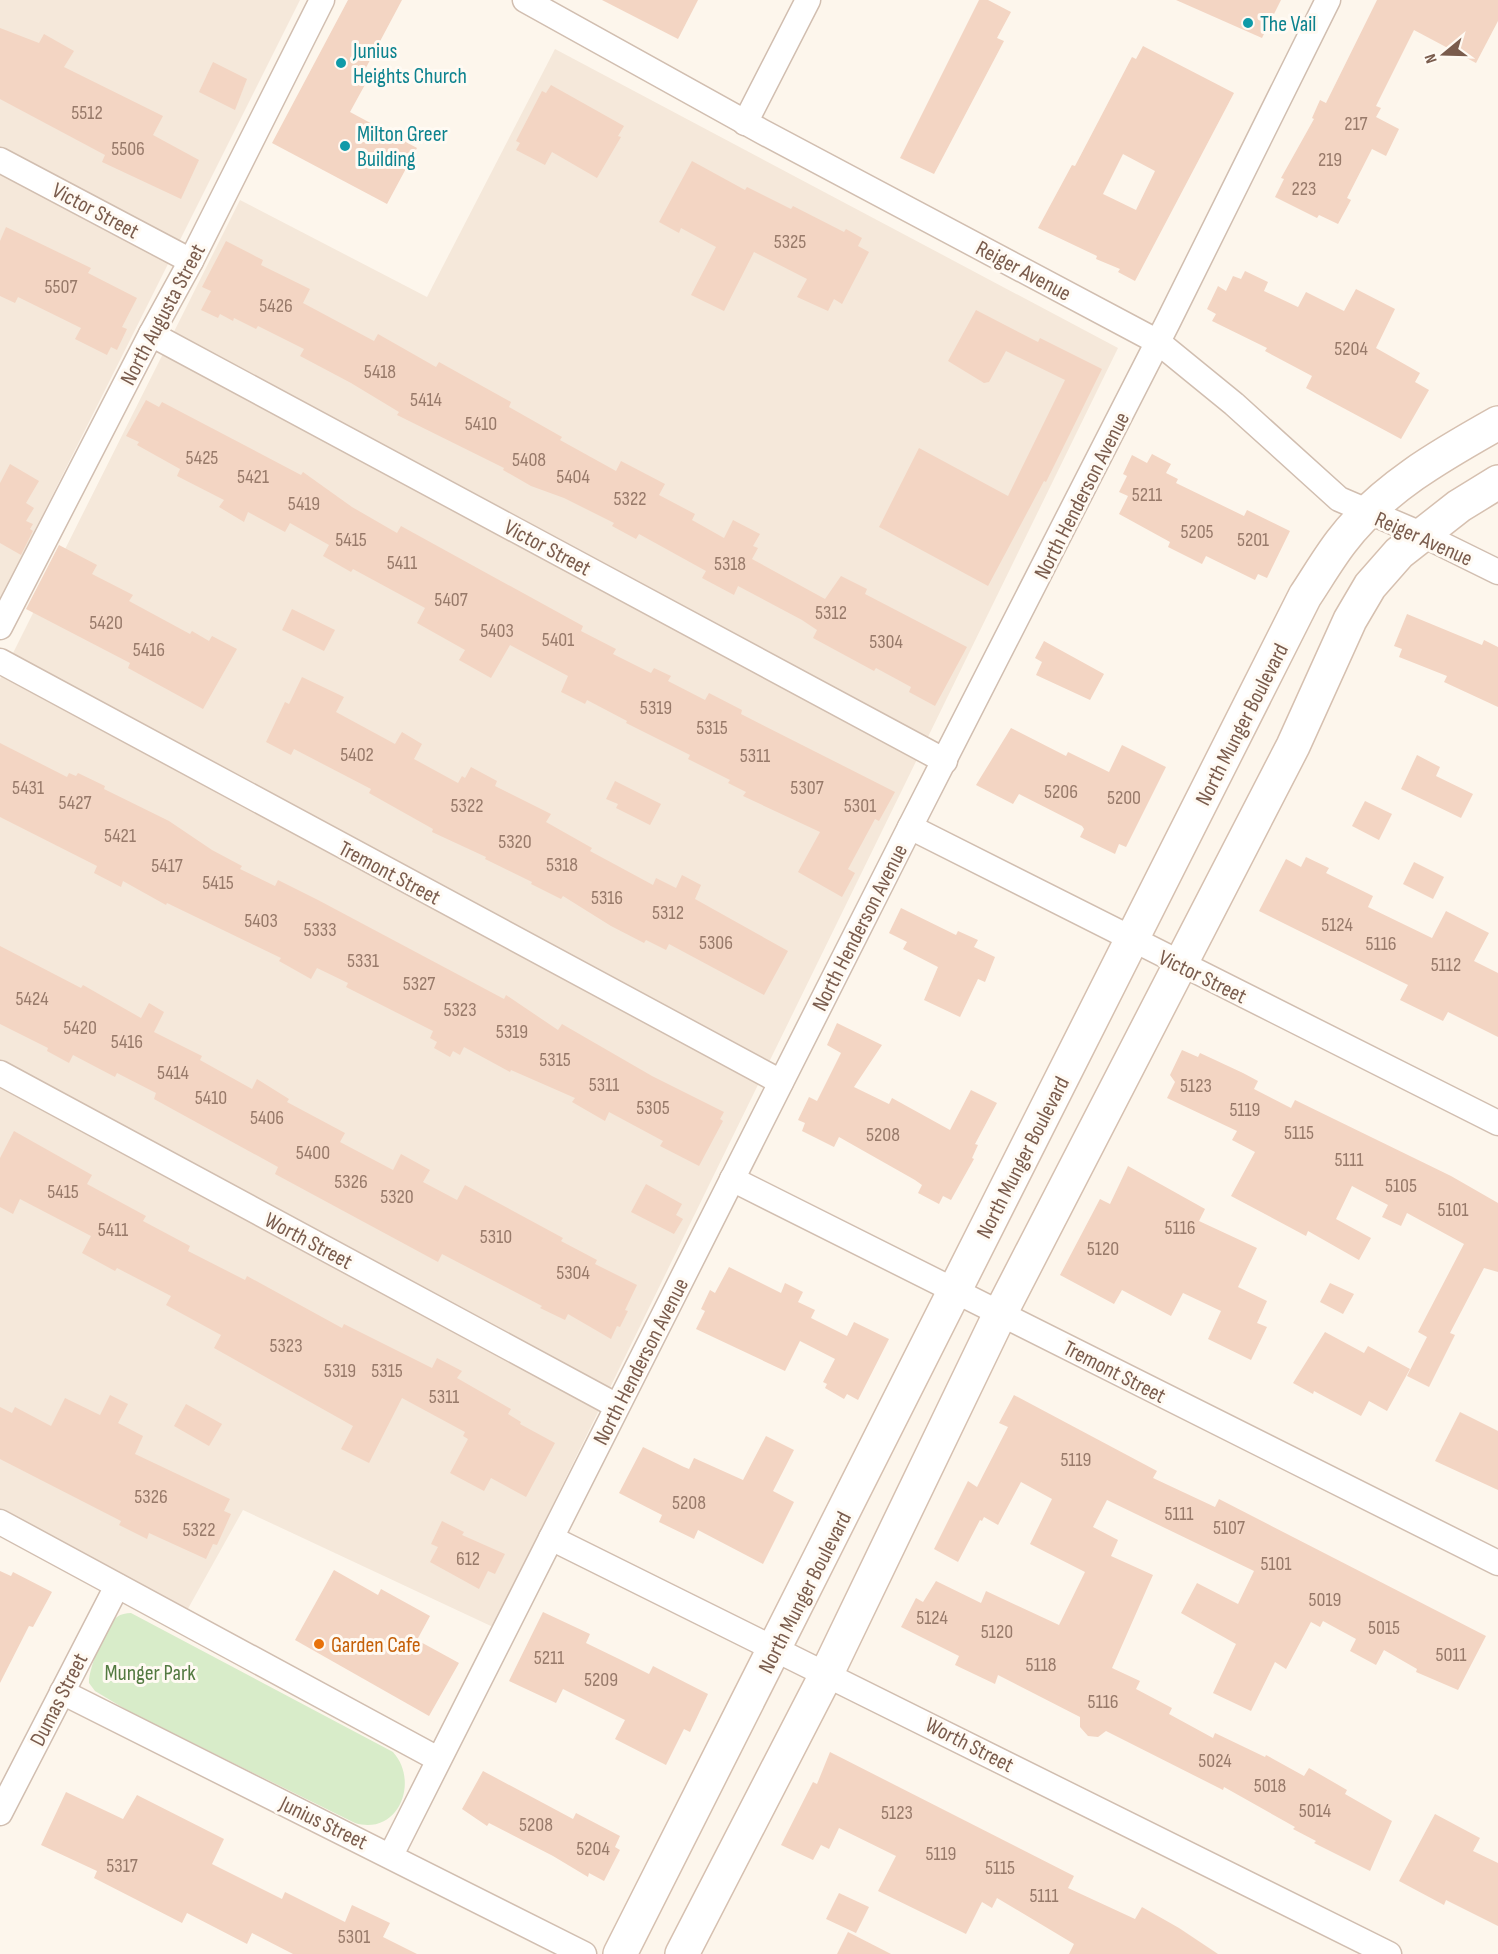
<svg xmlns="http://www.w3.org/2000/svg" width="1498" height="1954" font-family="'Sofia Sans Condensed',sans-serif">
<rect width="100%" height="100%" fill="#fdf6ec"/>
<g fill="#f5e8da">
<polygon points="0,0 300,0 0,600"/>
<polygon points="555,49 1118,348 493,1627 243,1510 185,1614 0,1512 0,679 240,200 427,297"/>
</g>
<path fill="#d8ecc9" d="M131,1613L393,1752C420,1782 398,1836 355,1823L130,1712L95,1691L89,1683C88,1670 106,1625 117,1617C121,1614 126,1613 131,1613Z"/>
<g fill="#f3d5c3" fill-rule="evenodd">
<polygon points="348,0 402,0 361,77 367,81 350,112 417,148 387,204 272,143"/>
<polygon points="602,0 698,0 678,39"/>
<polygon points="979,0 988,0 1011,12 997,38 1004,41 934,174 900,158"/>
<polygon points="1176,0 1281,0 1262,38"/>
<polygon points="1377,0 1498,0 1498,21 1476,63 1414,30 1376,106 1381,108 1376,117 1399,129 1386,156 1372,149 1347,198 1351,200 1338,224 1319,215 1317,218 1275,197 1284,179 1281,178 1314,119 1312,118 1320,100 1326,103"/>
<polygon points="0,28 39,43 44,34 74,51 64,67 163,116 153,135 199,160 181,199 102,162 105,155 0,99"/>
<path d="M1143,46L1234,93L1135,281L1118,272L1120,269L1096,259L1097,256L1038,228L1072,165L1075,166L1132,57L1136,59ZM1123,154L1155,171L1136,210L1103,194Z"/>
<polygon points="213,62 247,79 235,110 199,92"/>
<polygon points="551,85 624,126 618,136 621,137 597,178 552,152 545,165 516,150 520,143 516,141 542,91 546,93"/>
<polygon points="692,161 745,190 747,187 791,209 793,206 844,232 846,229 862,238 858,246 869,252 842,304 834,299 828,311 797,297 807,279 754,252 724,311 691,295 716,247 681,228 679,233 659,222"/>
<polygon points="6,227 91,268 88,273 137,298 122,327 127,329 117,350 111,347 107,355 75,339 81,328 18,297 15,303 0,296 0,241"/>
<polygon points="226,241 263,260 261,265 310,289 303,303 374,341 378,334 436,367 439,362 511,402 509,407 562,437 560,440 616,471 621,461 665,484 659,495 695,514 692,520 724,538 733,520 760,534 753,546 758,548 752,559 825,599 841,576 867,589 865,594 967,647 935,706 909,692 911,687 876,668 874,671 813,638 817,630 802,620 738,586 734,595 702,578 706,571 639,534 636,539 612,526 614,523 564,498 531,486 503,470 504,468 397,415 399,412 351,383 300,356 304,349 258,326 256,329 234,318 233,321 220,314 218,318 201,310 211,291 202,287"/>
<polygon points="1245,271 1268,282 1264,291 1298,307 1306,292 1344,311 1356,289 1395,309 1376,348 1420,373 1415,382 1429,390 1401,439 1306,388 1312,376 1265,351 1267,348 1212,321 1216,314 1207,309 1218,286 1226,291 1233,276 1241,279"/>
<polygon points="976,310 1038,342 1040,338 1102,369 1046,482 1044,481 988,586 879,527 919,448 1008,496 1065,380 1006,351 989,382 984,383 948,361"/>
<polygon points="146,400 159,407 162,402 301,475 303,472 352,507 397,533 401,526 583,626 581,631 616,649 613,654 651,673 654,668 671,676 668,681 705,700 709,693 742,710 741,714 895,792 879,821 875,819 848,869 855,873 842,897 798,872 820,832 743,796 746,792 728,783 730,780 688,759 690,755 626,723 627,721 587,700 585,704 561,692 568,676 510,645 491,678 459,660 465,650 417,623 425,608 353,569 351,572 323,556 329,545 290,523 285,532 248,512 244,522 219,507 224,500 177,476 180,469 137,445 139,442 126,436"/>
<polygon points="1152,454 1171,464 1166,473 1178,479 1176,483 1244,516 1247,510 1290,531 1267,578 1258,574 1255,580 1206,556 1202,564 1168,547 1170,542 1119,514 1128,496 1119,492 1127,476 1123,474 1132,455 1147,463"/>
<polygon points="10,464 39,481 26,503 34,508 26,521 33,524 30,529 33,531 21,555 0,543 0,483"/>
<polygon points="59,545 97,565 92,574 133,595 129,601 190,634 192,631 209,641 212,636 237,649 203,709 128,668 130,663 26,609"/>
<polygon points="292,609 335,630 324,651 282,630"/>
<polygon points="1407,614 1482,645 1484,640 1498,647 1498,707 1444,682 1447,676 1399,657 1402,649 1394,646"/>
<polygon points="1044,641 1104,674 1090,700 1036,675 1042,662 1035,658"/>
<polygon points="302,677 344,697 336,712 395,744 402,732 422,744 414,759 458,783 462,776 465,778 471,767 497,781 495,786 551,814 546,822 592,848 590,851 653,885 656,878 676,888 682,875 701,885 695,899 788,951 764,995 669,944 666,950 646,940 644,943 611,926 563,896 561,899 531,884 532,882 485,859 486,857 432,832 433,829 369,793 371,789 294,749 291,755 266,742 285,702 289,704"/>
<polygon points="1011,728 1066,756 1068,752 1109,772 1122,745 1166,767 1126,847 1119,844 1115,854 1080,837 1084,829 1082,826 1019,794 1013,804 976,785"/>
<polygon points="0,743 67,777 69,773 76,776 78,773 105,786 104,789 169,821 212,850 242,866 240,869 275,886 278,880 318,900 504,999 506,995 558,1030 562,1024 652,1076 724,1112 720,1119 723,1121 699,1166 660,1146 663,1141 609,1112 605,1121 572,1102 575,1098 511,1070 510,1072 464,1047 460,1055 453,1051 450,1057 434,1048 437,1042 430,1038 433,1031 346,987 348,983 317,968 311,979 279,961 281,958 167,903 166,905 123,881 121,887 94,873 97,866 0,817"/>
<polygon points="1417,755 1440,767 1436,776 1473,794 1461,818 1401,789"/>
<polygon points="615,781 661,804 650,825 616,808 618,804 606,799"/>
<polygon points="1365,801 1392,814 1379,840 1352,826"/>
<polygon points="1306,857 1329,868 1326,873 1373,896 1368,907 1432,938 1446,911 1489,933 1474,961 1498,973 1498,1037 1448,1012 1443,1021 1400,1000 1408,985 1259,911 1286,859 1301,867"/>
<polygon points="1414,862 1444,877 1433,899 1403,884"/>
<polygon points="901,908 956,935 958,931 978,940 974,947 995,957 985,982 978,979 960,1017 924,1000 938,967 903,949 907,942 889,933"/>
<polygon points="0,946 81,988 83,985 141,1018 149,1003 164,1012 154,1032 202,1056 200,1060 252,1089 257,1079 289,1099 287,1102 345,1133 340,1142 393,1170 401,1154 430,1170 423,1182 457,1200 465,1185 563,1238 561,1241 597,1260 595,1264 637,1285 625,1310 628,1311 620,1327 617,1326 611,1339 568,1314 565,1320 540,1308 542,1306 442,1254 438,1262 275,1174 278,1167 154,1099 156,1093 117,1073 115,1077 73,1055 69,1063 47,1051 48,1048 0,1024"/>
<polygon points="837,1023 882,1045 854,1087 889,1104 892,1098 950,1130 971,1090 997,1103 975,1144 978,1145 972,1158 974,1159 951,1200 943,1196 939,1204 918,1193 922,1185 915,1180 839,1137 834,1147 802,1131 805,1123 798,1120 809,1097 817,1101 841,1053 827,1045"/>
<polygon points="1182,1050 1198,1057 1200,1053 1243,1073 1258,1081 1254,1089 1291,1108 1295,1100 1451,1176 1498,1203 1498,1272 1484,1268 1450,1333 1455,1335 1429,1387 1407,1376 1427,1337 1418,1332 1464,1244 1407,1213 1401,1226 1382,1217 1388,1205 1352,1186 1336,1219 1371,1238 1359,1260 1308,1231 1306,1236 1231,1196 1255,1152 1232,1140 1237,1131 1167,1098 1175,1082 1170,1075"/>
<polygon points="14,1131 92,1175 87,1184 146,1216 143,1221 190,1246 188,1251 245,1280 247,1276 342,1328 344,1324 432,1368 437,1358 462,1371 457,1378 511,1409 508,1414 521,1422 520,1424 555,1443 526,1497 491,1478 484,1491 450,1473 468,1439 463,1436 465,1432 402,1398 369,1463 341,1449 353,1426 214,1348 221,1335 166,1305 171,1296 117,1268 115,1271 82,1253 91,1236 20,1199 13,1214 0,1207 0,1158"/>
<polygon points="1128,1166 1205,1209 1199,1221 1257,1248 1238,1287 1267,1301 1257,1323 1267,1327 1251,1360 1208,1339 1221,1311 1183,1293 1171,1316 1122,1290 1114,1304 1060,1275 1100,1199 1110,1204"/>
<polygon points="646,1184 682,1204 676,1215 683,1219 674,1234 631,1212"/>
<polygon points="729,1267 781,1293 785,1283 803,1292 798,1302 815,1310 811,1318 847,1336 854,1322 889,1339 858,1400 847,1394 844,1399 825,1388 827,1384 823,1382 835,1359 800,1341 785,1371 696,1329 705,1311 701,1309 710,1290 715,1293"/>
<polygon points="1330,1283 1354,1294 1343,1314 1320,1302"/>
<polygon points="1325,1332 1364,1353 1368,1346 1410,1369 1387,1411 1369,1401 1361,1416 1314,1391 1313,1394 1293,1383"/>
<polygon points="110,1395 128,1404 118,1423 143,1436 135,1454 230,1499 224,1511 231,1514 217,1545 213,1544 206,1559 149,1533 147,1539 119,1525 121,1521 0,1459 0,1407 12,1413 15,1407 51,1426 65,1398 100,1415"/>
<polygon points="1014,1395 1157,1471 1153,1478 1215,1507 1219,1499 1486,1636 1458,1690 1416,1672 1417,1669 1384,1650 1376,1665 1350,1651 1356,1639 1323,1621 1320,1627 1311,1622 1286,1669 1275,1662 1251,1711 1213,1693 1236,1644 1181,1613 1197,1583 1238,1604 1254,1571 1107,1500 1093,1527 1118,1540 1111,1556 1153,1575 1112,1668 1140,1681 1136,1689 1172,1708 1169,1714 1213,1738 1215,1733 1265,1757 1266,1755 1304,1776 1309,1768 1347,1790 1345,1794 1392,1821 1370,1871 1314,1843 1316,1841 1293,1829 1295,1827 1224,1787 1223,1790 1106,1731 1098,1737 1088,1736 1080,1727 1080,1717 998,1675 995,1684 955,1665 959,1656 901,1627 916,1598 923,1602 936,1581 981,1603 986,1591 1059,1625 1085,1572 1030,1544 1052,1499 1021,1482 998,1525 984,1517 982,1521 980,1520 958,1562 934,1549 968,1481 977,1487 1008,1427 999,1423"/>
<polygon points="186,1404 222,1424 209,1446 174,1426"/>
<polygon points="1460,1412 1498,1431 1498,1490 1435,1461"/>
<polygon points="766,1436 794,1450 773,1491 794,1502 763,1564 698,1530 694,1539 659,1522 662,1515 619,1493 643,1447 684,1467 689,1469 694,1458 743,1480"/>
<polygon points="442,1521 464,1532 462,1535 505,1554 495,1574 488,1571 479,1589 430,1562 438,1547 431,1544"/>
<polygon points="334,1570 378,1595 381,1589 430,1616 417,1640 459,1663 429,1716 295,1640"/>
<polygon points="0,1571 11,1576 13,1572 52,1592 33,1627 29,1626 0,1683"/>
<polygon points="543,1612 590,1634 586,1643 619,1659 649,1674 653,1666 708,1694 690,1732 684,1729 666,1765 615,1739 625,1720 563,1689 556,1703 509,1681"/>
<polygon points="830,1752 1074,1876 1068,1888 1135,1919 1142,1907 1179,1928 1218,1954 1069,1954 1074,1944 997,1898 992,1908 982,1902 966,1934 878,1891 896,1856 839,1828 829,1849 821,1845 813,1860 781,1845 813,1782 817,1784"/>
<polygon points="483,1771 573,1819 576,1813 620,1836 615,1847 620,1850 604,1881 589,1873 588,1877 553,1856 489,1823 487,1826 462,1809"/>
<polygon points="66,1792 123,1819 137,1795 224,1839 212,1864 282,1899 285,1892 345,1922 352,1905 390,1923 383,1937 417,1954 293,1954 252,1933 247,1944 187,1913 182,1923 94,1878 97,1871 41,1845"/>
<polygon points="1435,1814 1480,1838 1473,1851 1498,1863 1498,1926 1446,1900 1444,1905 1399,1881"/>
<polygon points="839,1893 869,1907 856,1933 826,1919"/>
<polygon points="848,1932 891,1954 837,1954"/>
</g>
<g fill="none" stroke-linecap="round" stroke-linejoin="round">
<g stroke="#d1beb0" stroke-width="27">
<g id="street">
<polyline points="525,0 761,131 1158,342 1234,404 1339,499 1421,534 1498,572"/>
<polyline points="745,123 808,0"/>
<polyline points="0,160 191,261"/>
<polyline points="151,334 945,761"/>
<polyline points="0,627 151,334 191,261 322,0"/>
<polyline points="0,661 781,1082"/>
<polyline points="910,827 1498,1123"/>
<polyline points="0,1073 617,1406"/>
<polyline points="732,1179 1498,1563"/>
<polyline points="0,1522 438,1759"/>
<polyline points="551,1538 1389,1954"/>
<polyline points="62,1692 584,1954"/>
<polyline points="0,1813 117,1586"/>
<polyline points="391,1855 910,827 1168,322 1328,0"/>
</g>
</g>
<g stroke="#d6c0b0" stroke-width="36">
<g id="secondary">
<path d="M620,1954L1305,596C1317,578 1328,559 1341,542C1381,489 1441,455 1498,423"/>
<polyline points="682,1954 827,1673 1000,1314 1293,746 1350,620 1370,586 1399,553 1459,506 1498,482"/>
</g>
</g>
<use href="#street" stroke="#fff" stroke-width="24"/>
<use href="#secondary" stroke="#fff" stroke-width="33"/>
</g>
<g fill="#0f9aa8" stroke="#fffaf3" stroke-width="2">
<circle cx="1248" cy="23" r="6"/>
<circle cx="341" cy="63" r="6"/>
<circle cx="345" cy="146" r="6"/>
</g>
<circle fill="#e8710a" stroke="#fffaf3" stroke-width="2" cx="319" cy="1644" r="6"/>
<g text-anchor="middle" stroke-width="6" stroke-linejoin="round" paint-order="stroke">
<g font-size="20" fill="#987a6a">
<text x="87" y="119">5512</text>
<text x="1356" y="130">217</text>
<text x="128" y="155">5506</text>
<text x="1330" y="166">219</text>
<text x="1304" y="195">223</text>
<text x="790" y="248">5325</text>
<text x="61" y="293">5507</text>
<text x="276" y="312">5426</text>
<text x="1351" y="355">5204</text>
<text x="380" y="378">5418</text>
<text x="426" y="406">5414</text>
<text x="481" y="430">5410</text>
<text x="202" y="464">5425</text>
<text x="529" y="466">5408</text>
<text x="253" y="483">5421</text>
<text x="573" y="483">5404</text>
<text x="1147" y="501">5211</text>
<text x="630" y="505">5322</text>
<text x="304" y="510">5419</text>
<text x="1197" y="538">5205</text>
<text x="351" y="546">5415</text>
<text x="1253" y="546">5201</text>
<text x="402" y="569">5411</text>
<text x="730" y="570">5318</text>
<text x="451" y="606">5407</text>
<text x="831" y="619">5312</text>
<text x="106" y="629">5420</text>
<text x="497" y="637">5403</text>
<text x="558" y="646">5401</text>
<text x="886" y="648">5304</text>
<text x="149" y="656">5416</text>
<text x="656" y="714">5319</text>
<text x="712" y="734">5315</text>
<text x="357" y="761">5402</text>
<text x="755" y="762">5311</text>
<text x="28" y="794">5431</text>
<text x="807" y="794">5307</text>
<text x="1061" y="798">5206</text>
<text x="1124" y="804">5200</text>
<text x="75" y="809">5427</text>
<text x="467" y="812">5322</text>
<text x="860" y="812">5301</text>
<text x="120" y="842">5421</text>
<text x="515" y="848">5320</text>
<text x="562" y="871">5318</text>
<text x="167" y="872">5417</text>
<text x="218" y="889">5415</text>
<text x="607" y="904">5316</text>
<text x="668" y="919">5312</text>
<text x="261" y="927">5403</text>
<text x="1337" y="931">5124</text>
<text x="320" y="936">5333</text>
<text x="716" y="949">5306</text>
<text x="1381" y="950">5116</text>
<text x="363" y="967">5331</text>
<text x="1446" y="971">5112</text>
<text x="419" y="990">5327</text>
<text x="32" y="1005">5424</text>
<text x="460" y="1016">5323</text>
<text x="80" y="1034">5420</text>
<text x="512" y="1038">5319</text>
<text x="127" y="1048">5416</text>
<text x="555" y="1066">5315</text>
<text x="173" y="1079">5414</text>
<text x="604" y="1091">5311</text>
<text x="1196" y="1092">5123</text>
<text x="211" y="1104">5410</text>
<text x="653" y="1114">5305</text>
<text x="1245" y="1116">5119</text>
<text x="267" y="1124">5406</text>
<text x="1299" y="1139">5115</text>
<text x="883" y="1141">5208</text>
<text x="313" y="1159">5400</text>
<text x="1349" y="1166">5111</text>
<text x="351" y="1188">5326</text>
<text x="1401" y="1192">5105</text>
<text x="63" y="1198">5415</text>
<text x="397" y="1203">5320</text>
<text x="1453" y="1216">5101</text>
<text x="1180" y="1234">5116</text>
<text x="113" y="1236">5411</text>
<text x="496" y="1243">5310</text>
<text x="1103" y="1255">5120</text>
<text x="573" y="1279">5304</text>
<text x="286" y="1352">5323</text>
<text x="340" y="1377">5319</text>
<text x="387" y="1377">5315</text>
<text x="444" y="1403">5311</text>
<text x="1076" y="1466">5119</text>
<text x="151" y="1503">5326</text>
<text x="689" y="1509">5208</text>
<text x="1179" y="1520">5111</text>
<text x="1229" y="1534">5107</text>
<text x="199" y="1536">5322</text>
<text x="468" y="1565">612</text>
<text x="1276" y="1570">5101</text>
<text x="1325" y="1606">5019</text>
<text x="932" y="1624">5124</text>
<text x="1384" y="1634">5015</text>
<text x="997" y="1638">5120</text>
<text x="1451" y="1661">5011</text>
<text x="549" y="1664">5211</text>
<text x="1041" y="1671">5118</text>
<text x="601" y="1686">5209</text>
<text x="1103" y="1708">5116</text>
<text x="1215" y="1767">5024</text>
<text x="1270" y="1792">5018</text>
<text x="1315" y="1817">5014</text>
<text x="897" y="1819">5123</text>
<text x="536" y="1831">5208</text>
<text x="593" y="1855">5204</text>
<text x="941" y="1860">5119</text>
<text x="122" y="1872">5317</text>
<text x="1000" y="1874">5115</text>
<text x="1044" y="1902">5111</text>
<text x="354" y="1943">5301</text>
</g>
<g font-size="22" fill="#0d838f" stroke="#fffaf3" text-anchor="start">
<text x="1260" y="31">The Vail</text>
<text x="353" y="58">Junius<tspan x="353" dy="25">Heights Church</tspan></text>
<text x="357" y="141">Milton Greer<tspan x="357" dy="25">Building</tspan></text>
</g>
<g font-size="22" fill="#7a5c4d" stroke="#fffaf3">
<text transform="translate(96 210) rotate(28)" y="8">Victor Street</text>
<text transform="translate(1024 270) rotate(28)" y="8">Reiger Avenue</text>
<text transform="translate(162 314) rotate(-62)" y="8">North Augusta Street</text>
<text transform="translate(1081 495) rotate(-63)" y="8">North Henderson Avenue</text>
<text transform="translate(1424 538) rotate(24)" y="8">Reiger Avenue</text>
<text transform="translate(548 547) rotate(28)" y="8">Victor Street</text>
<text transform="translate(1241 724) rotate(-63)" y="8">North Munger Boulevard</text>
<text transform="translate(390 872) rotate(28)" y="8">Tremont Street</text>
<text transform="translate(859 927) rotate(-63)" y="8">North Henderson Avenue</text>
<text transform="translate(1203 976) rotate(26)" y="8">Victor Street</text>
<text transform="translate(1022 1157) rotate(-63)" y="8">North Munger Boulevard</text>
<text transform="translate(309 1240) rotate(28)" y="8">Worth Street</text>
<text transform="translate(640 1361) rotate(-63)" y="8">North Henderson Avenue</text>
<text transform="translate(1115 1371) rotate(27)" y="8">Tremont Street</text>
<text transform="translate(804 1592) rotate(-63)" y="8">North Munger Boulevard</text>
<text transform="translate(58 1699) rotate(-63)" y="8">Dumas Street</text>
<text transform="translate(970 1744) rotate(27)" y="8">Worth Street</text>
<text transform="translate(324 1822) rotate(26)" y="8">Junius Street</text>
</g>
<g font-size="22" fill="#c56008" stroke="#fffaf3" text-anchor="start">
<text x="331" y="1652">Garden Cafe</text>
</g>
<g font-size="22" fill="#537a41" stroke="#fffaf3">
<text x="150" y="1680">Munger Park</text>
</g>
</g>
<g transform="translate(1444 54) rotate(251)" stroke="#fffaf3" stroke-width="4.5" paint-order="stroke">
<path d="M0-4.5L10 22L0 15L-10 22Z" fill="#7a5c4d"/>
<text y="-9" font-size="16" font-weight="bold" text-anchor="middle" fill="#7a5c4d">N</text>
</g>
</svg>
